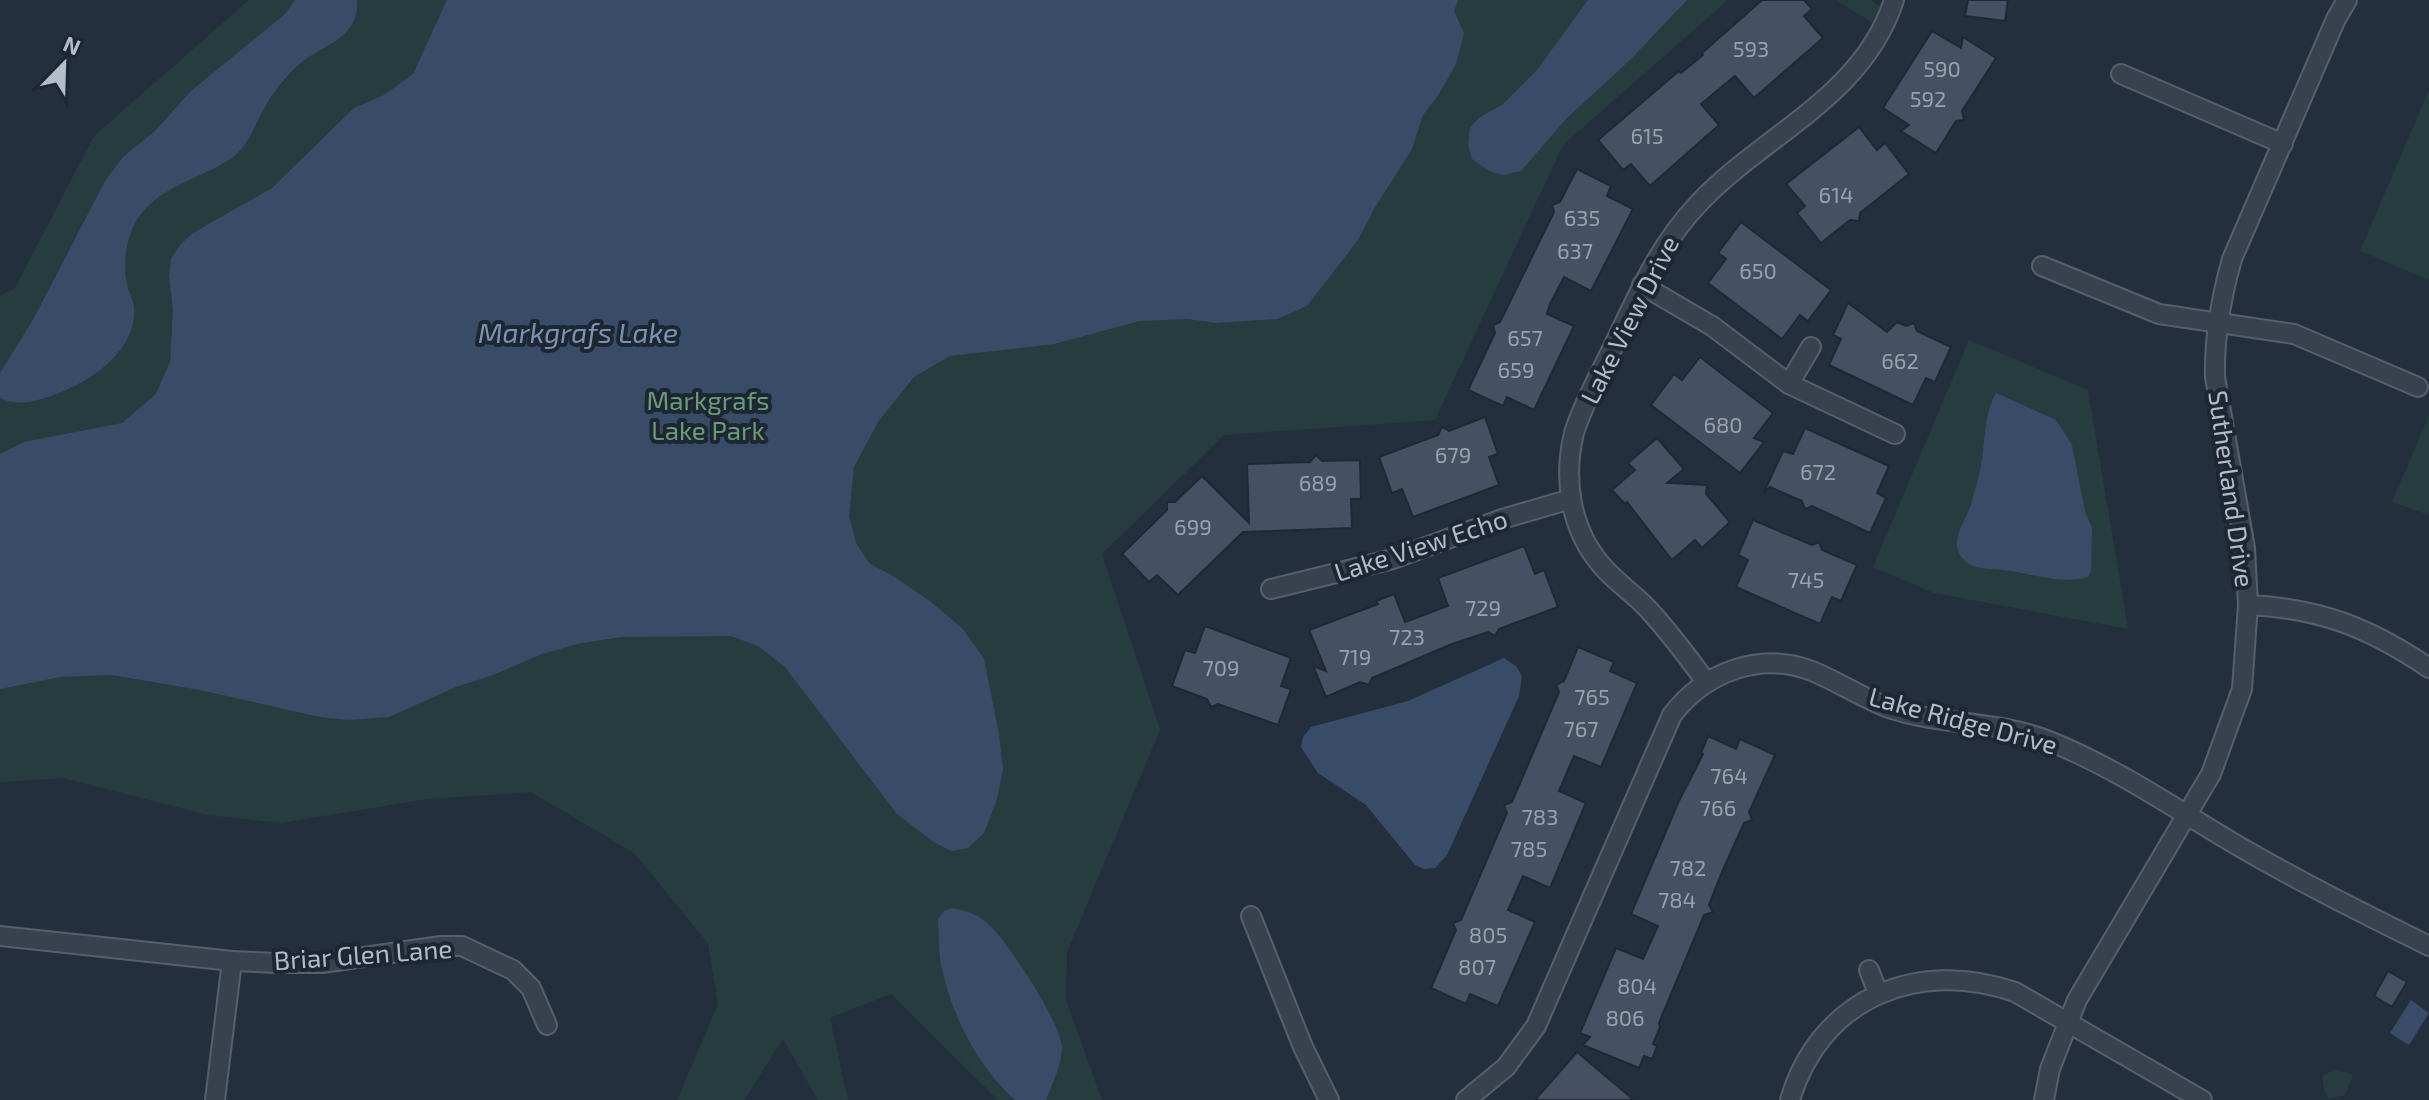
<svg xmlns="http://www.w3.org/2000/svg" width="2429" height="1100" font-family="'Exo 2',sans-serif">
<rect width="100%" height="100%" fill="#242f3e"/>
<g fill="#263c3f">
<polygon points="249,0 1728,0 1563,145 1435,420 1224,435 1102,554 1160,730 1067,952 1066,1000 1102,1100 998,1100 891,994 830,1018 848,1100 818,1100 783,1039 744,1100 677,1100 718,1004 708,943 634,853 531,792 427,799 281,823 208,815 63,778 0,782 0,296 15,288 94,136"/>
<polygon points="1836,0 1870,0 1890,13 1883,29"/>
<polygon points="2429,90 2429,280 2360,251"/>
<polygon points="1969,340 2088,390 2128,629 1934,593 1873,567"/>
<polygon points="2429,416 2429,515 2392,502"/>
<polygon points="2335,1069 2353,1075 2345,1095 2328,1099 2323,1085 2323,1076"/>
</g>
<g fill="#394c67">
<path d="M295,0H357C360,41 320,44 296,67C284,79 274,91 266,105C253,127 251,144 229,160C201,178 162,186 141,214C127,232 122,261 127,284C128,291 133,299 134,307C137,348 97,377 64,391C44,399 20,408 0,398V373L34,318L105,181L123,157L155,131L191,91L285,14Z"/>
<polygon points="447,0 1458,0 1454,11 1464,33 1456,64 1439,94 1423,115 1412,149 1374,209 1358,240 1307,306 1277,319 1216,323 1188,319 1140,321 1054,344 950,356 914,377 878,422 854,467 849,517 857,545 870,564 895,577 931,602 963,629 984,659 999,734 1003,769 997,799 984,833 968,848 952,851 935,843 897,814 785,667 758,646 731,636 622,637 581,643 542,654 493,675 456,687 389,717 348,720 320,717 200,690 112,675 60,677 0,689 0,454 24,442 122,423 156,394 170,362 173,310 169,276 171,259 180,245 193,233 272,188 354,108 384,95 413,74"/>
<polygon points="1588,0 1687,0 1631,59 1567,118 1521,171 1503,175 1489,171 1472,159 1468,144 1470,127 1480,117 1502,105 1537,70"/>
<path d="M1996,393L2056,420L2072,445L2085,511L2092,528L2091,571L2088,577C2058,585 2032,573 2003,570C1987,568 1968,571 1959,553C1951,538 1968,517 1972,501C1975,489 1979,477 1981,465C1986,439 1983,416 1996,393Z"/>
<polygon points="1504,658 1516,666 1522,676 1519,696 1447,855 1435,868 1424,869 1415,865 1366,805 1318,773 1301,747 1303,737 1311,727 1408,701"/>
<path d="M952,908C964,910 977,914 986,922C1006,938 1061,1023 1062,1047C1062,1065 1052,1084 1046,1100H1015C978,1067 953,1018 942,969C938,953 939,935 938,919L944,911Z"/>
<polygon points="2411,1000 2429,1013 2409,1045 2390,1033"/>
</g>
<g fill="#455162" stroke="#1f2835" stroke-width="2">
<polygon points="1762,0 1804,0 1812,9 1804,16 1823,38 1754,98 1735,76 1701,104 1719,125 1650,186 1631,164 1623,170 1598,140 1679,71 1681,73 1703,55 1702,53"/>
<polygon points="1968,0 2008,0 2005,21 1965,16"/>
<polygon points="1932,31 1961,48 1963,37 1996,58 1962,111 1964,120 1956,121 1936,153 1901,131 1909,125 1883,108"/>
<polygon points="1859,127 1877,150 1885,143 1909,174 1860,213 1859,221 1850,220 1821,243 1797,213 1805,206 1786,184"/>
<polygon points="1577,169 1611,186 1607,196 1633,209 1591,291 1564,277 1550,304 1547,314 1574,326 1534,410 1507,397 1503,406 1468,390 1495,333 1493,325 1500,322 1554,212 1552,205 1560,202"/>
<polygon points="1741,222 1831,290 1808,321 1800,315 1782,339 1708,283 1726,259 1718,253"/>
<polygon points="1848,303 1887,332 1897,322 1906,326 1914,323 1917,331 1951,347 1935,382 1926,378 1913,405 1829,365 1841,339 1833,335"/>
<polygon points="1700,357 1773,413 1754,438 1764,442 1740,473 1651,405 1674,374 1682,380"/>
<polygon points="1485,417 1498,454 1489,457 1499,485 1413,517 1402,489 1392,493 1379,457 1438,435 1442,427 1449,431"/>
<polygon points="1805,428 1889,466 1877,493 1886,498 1870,533 1812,506 1805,509 1802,501 1770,487 1764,492 1783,451 1793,454"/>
<polygon points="1657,438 1684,469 1667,483 1707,485 1706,494 1730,522 1702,548 1695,540 1672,560 1627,502 1625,504 1612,490 1635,470 1628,463"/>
<polygon points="1316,455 1322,461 1360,460 1361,499 1351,499 1352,528 1243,532 1178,595 1157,575 1149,582 1122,554 1167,510 1167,502 1175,502 1202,476 1249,523 1247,464 1310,462"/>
<polygon points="1753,520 1812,545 1819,542 1822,550 1857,565 1841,601 1832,597 1820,624 1736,587 1748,560 1738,555"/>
<polygon points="1524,546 1535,574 1544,570 1558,607 1499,629 1495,636 1488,632 1452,644 1372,678 1369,685 1360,682 1326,697 1313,666 1326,671 1309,630 1378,604 1376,601 1394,594 1405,622 1448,606 1438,578"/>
<polygon points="1205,626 1291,658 1281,686 1291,689 1278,725 1218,704 1211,707 1207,699 1172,686 1185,650 1195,653"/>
<polygon points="1578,647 1614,662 1610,671 1637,683 1601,767 1574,756 1559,791 1586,803 1550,888 1523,876 1508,910 1535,922 1498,1006 1470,994 1466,1004 1431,988 1456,930 1453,923 1461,920 1507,813 1504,805 1512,802 1559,692 1556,685 1564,681"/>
<polygon points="1708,736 1736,749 1740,739 1775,755 1749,812 1752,820 1744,823 1722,872 1709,905 1713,912 1704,915 1659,1023 1660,1027 1653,1044 1657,1046 1652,1059 1644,1056 1639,1068 1583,1045 1590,1037 1580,1033 1616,948 1643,959 1658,926 1631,914 1678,803 1703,754 1701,753"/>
<polygon points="2388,971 2407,982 2392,1007 2374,996"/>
<polygon points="1577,1052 1634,1100 1535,1100"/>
</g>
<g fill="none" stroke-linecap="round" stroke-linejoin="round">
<g stroke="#565f6c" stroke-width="22">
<g id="minor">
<polyline points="2121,74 2283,144"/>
<polyline points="2042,266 2159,314 2294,334 2418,387"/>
<polyline points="1642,285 1712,326 1789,384 1895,434"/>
<polyline points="1789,384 1811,347"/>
<polyline points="1271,589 1393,559 1502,519 1571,499"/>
<path d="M2248,605C2320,608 2370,628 2429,668"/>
<path d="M1706,682C1688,657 1669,632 1648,609C1634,594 1616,582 1603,567C1570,530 1563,479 1574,433C1583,404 1599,376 1612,349C1637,297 1658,246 1699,203C1764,134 1863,97 1894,0"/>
<polyline points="1251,916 1303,1047 1329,1100"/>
<polyline points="0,936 232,961 278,963 322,963 441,946 462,946 513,970 531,988 547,1025"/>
<polyline points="1869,970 1878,993"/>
<polyline points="215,1100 232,961"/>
<path d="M1466,1100L1506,1067L1536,1026L1672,715C1705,672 1760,651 1812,671C1839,682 1862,698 1889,708C1941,726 1998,720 2049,741C2117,768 2178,811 2240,847C2302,883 2365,914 2429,946"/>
<path d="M1790,1100C1820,998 1918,958 2015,992L2202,1100"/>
<path d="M2044,1100L2050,1069L2077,1000L2211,774L2242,689L2248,605L2245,548L2215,377C2214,336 2221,298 2232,259L2336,19L2347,0"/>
</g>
</g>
<use href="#minor" stroke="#38414e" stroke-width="18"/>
</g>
<g text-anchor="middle" stroke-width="8" stroke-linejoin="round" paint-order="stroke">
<g font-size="22" fill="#98a1af">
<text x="1751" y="57">593</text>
<text x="1942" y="77">590</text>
<text x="1928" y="107">592</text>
<text x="1647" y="144">615</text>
<text x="1836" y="203">614</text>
<text x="1582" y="226">635</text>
<text x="1575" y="259">637</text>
<text x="1758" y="279">650</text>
<text x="1525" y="346">657</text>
<text x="1900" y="369">662</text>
<text x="1516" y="378">659</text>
<text x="1723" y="433">680</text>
<text x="1453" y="463">679</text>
<text x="1818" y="480">672</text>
<text x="1318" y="491">689</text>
<text x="1193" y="535">699</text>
<text x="1806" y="588">745</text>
<text x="1483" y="616">729</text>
<text x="1407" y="645">723</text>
<text x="1355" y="665">719</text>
<text x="1221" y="676">709</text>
<text x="1592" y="705">765</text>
<text x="1581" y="737">767</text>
<text x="1729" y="784">764</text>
<text x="1718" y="816">766</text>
<text x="1540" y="825">783</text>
<text x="1529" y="857">785</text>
<text x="1688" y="876">782</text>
<text x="1677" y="908">784</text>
<text x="1488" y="943">805</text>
<text x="1477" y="975">807</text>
<text x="1637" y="994">804</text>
<text x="1625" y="1026">806</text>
</g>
<g font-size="26" fill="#b4bcc9" stroke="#1d2633">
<text transform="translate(1630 320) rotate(-63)" y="9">Lake View Drive</text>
<text transform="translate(2231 489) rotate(82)" y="9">Sutherland Drive</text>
<text transform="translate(1421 546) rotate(-18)" y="9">Lake View Echo</text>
<text transform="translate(1963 721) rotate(15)" y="9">Lake Ridge Drive</text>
<text transform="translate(363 955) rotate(-4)" y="9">Briar Glen Lane</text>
</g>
<g font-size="26" fill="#6b9a76" stroke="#1d2633">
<text x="708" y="410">Markgrafs<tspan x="708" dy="30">Lake Park</tspan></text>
</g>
<g font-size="28" font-style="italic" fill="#7c92b1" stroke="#1d2633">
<text x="578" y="343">Markgrafs Lake</text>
</g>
</g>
<g transform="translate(64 64) rotate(23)" stroke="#1d2633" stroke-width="6" paint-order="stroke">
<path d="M0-6L14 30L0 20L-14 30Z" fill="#b4bcc9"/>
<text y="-12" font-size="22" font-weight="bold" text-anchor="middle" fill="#b4bcc9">N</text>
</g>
</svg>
